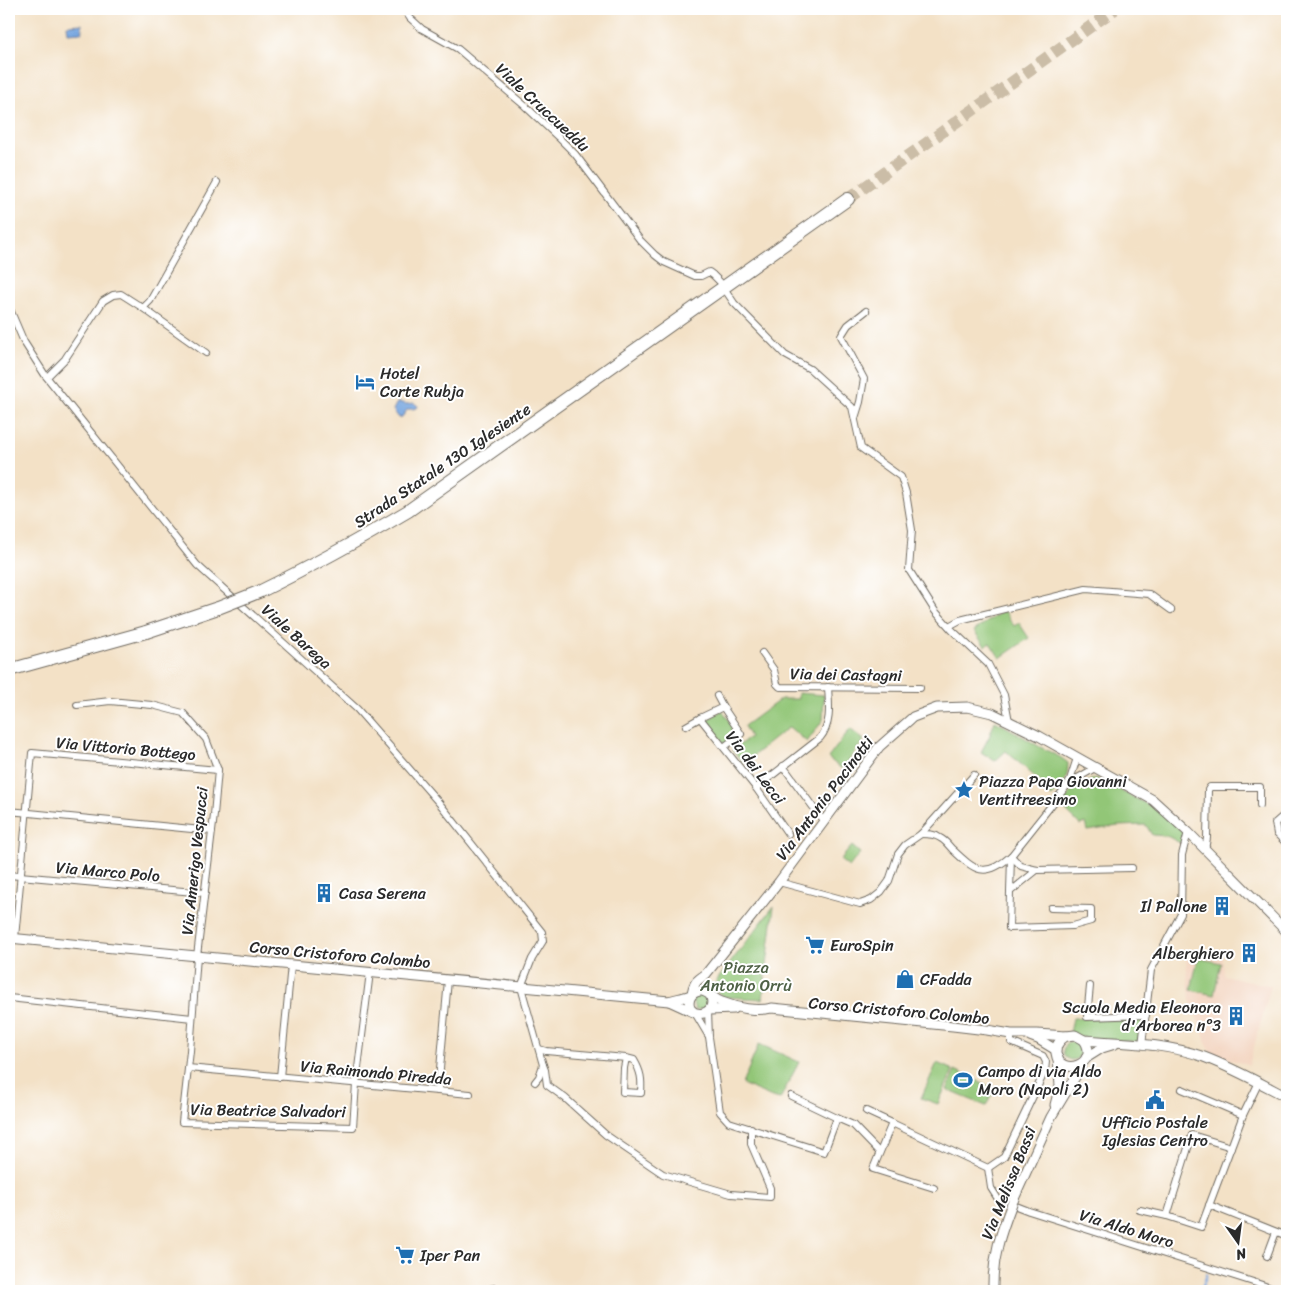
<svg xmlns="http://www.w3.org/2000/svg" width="1296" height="1300" font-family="Sriracha,sans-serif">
<rect width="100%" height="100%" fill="#fff"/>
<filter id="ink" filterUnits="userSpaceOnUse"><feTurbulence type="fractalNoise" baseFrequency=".02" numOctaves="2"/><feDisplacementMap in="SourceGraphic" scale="10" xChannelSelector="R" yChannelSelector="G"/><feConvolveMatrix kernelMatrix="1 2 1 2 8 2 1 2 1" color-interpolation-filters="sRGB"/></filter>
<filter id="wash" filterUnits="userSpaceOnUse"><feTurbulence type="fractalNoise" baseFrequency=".0096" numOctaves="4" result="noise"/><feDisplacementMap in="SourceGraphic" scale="20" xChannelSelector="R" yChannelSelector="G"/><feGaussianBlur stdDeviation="1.12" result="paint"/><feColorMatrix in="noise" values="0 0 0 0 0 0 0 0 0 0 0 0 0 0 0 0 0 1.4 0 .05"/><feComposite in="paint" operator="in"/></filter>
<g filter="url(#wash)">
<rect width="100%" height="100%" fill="#f3e1c6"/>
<polygon fill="#f3d4bf" points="1193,953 1222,954 1224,975 1271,986 1249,1065 1211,1054 1190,1000 1186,960"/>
<g fill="#92c677" stroke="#5e7851">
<polygon points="1004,610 1014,626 1019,623 1029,638 1000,658 990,643 985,646 974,631"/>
<polygon points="798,693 824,695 823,720 807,742 789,727 744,763 732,750 750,737 744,726 781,699 798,699"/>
<polygon points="722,710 738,734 724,744 706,721"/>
<path d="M995,721C1011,729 1025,738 1040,747C1050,752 1060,756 1068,763C1068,780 1063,785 1052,797L1039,788L1043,784L1006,751L995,761L981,752L989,737Z"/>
<polygon points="850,729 864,740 842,769 828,758"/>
<path d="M1096,778L1162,812L1186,833L1182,844L1167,836L1152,835L1146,825L1118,826L1088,831L1086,823L1080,825L1060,805C1073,790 1077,785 1096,778Z"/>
<polygon points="852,846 860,853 849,867 840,860"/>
<path d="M774,906L763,999L724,997C717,994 715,988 717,980Z"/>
<polygon points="1198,958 1221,963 1214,995 1191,990"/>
<polygon points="700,993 709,998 708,1008 695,1010 692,999"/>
<polygon points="1073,1018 1143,1019 1140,1042 1084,1038 1070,1033"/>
<circle cx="1072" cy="1051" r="9"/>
<polygon points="759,1044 799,1062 780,1099 772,1097 742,1084"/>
<polygon points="937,1063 953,1070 938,1104 921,1098"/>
<polygon points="955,1070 995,1089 986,1106 947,1090"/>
</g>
<g fill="#75a4df" stroke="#506885">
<polygon points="82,24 82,32 68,33 67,25"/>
<path d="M398,402L406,404L414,403L418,406V407C414,410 411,408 407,410C405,412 404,415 402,417L399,418L393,410L396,404Z"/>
</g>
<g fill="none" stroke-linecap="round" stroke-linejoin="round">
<polyline stroke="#75a4df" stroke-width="2" points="1201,1291 1207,1274"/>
</g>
</g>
<g filter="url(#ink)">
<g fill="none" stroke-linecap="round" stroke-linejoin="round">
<polyline stroke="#cbbda7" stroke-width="12" stroke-dasharray="12 6" stroke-linecap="butt" points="848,199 1115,9"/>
<g stroke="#716b61" stroke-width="8">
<g id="street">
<polyline points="404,9 410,18 422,29 458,49 472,61 525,106 558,137 575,154 640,240 655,255 664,262 695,276 701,276 709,272 713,275 720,282"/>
<polyline points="726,291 734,303 785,355 810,369 852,407 861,448 901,477 906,493 912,530 909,570 935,611 952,630 988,664 1004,695 1009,721"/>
<polyline points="9,307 24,342 45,375 197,565 357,709 440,804 542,932 543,941 532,959 521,987 543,1065 545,1070 547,1085 565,1098 606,1135 663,1174 731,1194 770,1197 770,1188 751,1144 751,1128"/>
<polyline points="143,308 150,301 217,182"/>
<polyline points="47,377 65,359 103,301 113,295 121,294 143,308 206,353"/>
<polyline points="855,418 860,402 864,379 841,336 848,325 866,311"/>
<polyline points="949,626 960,620 1086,589 1149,594 1171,610"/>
<polyline points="762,653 774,670 777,684 780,687 920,688"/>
<polyline points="717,696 723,707 741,734 724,747"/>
<polyline points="77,705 110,701 152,705 183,713 206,739 218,770 214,815 197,956 190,1051 182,1122 353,1127 356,1084 370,972"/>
<polyline points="700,718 756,788 788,834"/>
<polyline points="686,726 700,718 723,707"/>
<polyline points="783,766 824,822"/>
<polyline points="1069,783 1095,768"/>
<path d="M756,788L820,738C832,724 829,704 828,687"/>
<polyline points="9,811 212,831"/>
<polyline points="1287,816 1283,816 1275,823 1277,834 1287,844"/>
<path d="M921,834C928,834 935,834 940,838C945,840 948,845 952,849C975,871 985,879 1011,856L1069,783L1077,758"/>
<polyline points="1205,850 1207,838 1208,790 1210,787 1260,787 1260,805"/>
<polyline points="1011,856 1009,928 1073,926 1091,921 1091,909 1051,908"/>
<polyline points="1011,856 1021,866 1037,870 1132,868"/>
<polyline points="9,875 205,893"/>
<polyline points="779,882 860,904 871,900 881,892 889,881 898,854 905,845 921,834 974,775"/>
<polyline points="1011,891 1037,870"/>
<polyline points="15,938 32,753 218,770"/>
<polyline points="1090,986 1087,1017 1146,1015"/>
<polyline points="9,998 192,1018"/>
<polyline points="708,1011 709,1037 720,1112 729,1122 824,1152 837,1118 853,1125 879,1152"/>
<polyline points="695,1013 708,1035"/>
<polyline points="1142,1045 1151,970 1181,914 1182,855 1188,832"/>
<path d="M539,1049L546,1051L626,1058L634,1060C641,1072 642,1079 641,1093L623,1092L624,1068L626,1058"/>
<polyline points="188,1068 470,1094"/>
<polyline points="280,1077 291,965"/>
<polyline points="535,1082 539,1077 543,1065"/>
<polyline points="1182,1089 1243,1115"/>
<polyline points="438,1091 448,980"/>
<polyline points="791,1096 837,1118"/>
<polyline points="866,1111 892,1123"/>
<polyline points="988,1168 991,1188 998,1199 1029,1211 1250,1281 1280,1291"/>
<polyline points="934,1188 873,1169 892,1123 988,1168 1004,1157 1045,1071 1046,1062 1043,1056 1011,1042 1011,1034"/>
<polyline points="1209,1205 1287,1236"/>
<polyline points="1140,1210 1167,1216 1201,1227 1243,1115 1259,1082"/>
<polyline points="1167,1216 1192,1135 1231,1147"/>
<polyline points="1267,1256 1276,1232"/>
</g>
</g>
<g stroke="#716b61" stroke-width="11">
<g id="secondary">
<polyline points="9,938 669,1001 693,1012"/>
<path d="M692,995C693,983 697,980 706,974L779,882L879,747L913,717L937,708L967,707L992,713L1039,736L1153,800L1188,832L1287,932"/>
<path d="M691,996C680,1020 721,1019 710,995"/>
<path d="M669,1001C675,999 682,998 688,996C693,995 696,990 702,991C709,992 715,1000 722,1002C737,1008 757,1012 772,1008L953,1026L987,1030L1011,1034H1037L1066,1036L1075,1035L1084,1040C1124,1043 1166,1043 1204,1057C1233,1068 1260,1083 1287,1097"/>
<polyline points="709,1010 734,1009"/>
<polyline points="1030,1036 1038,1039 1056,1050"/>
<path d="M1066,1036C1060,1040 1055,1045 1056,1053C1059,1078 1101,1065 1084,1040"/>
<polyline points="1086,1058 1102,1048 1115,1044"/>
<polyline points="1055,1105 1060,1086 1058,1058"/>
<polyline points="1013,1201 1051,1117 1080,1069 1081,1064"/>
</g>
</g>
<g stroke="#716b61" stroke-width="12">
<polyline id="primary" points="490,1291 497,1290 502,1291"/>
</g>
<g stroke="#716b61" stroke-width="14">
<g id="highway">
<path d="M261,591C312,566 359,540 408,511L848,199"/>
<polyline points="9,670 146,632"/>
</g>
</g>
<use href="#street" stroke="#fff" stroke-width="6"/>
<use href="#secondary" stroke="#fff" stroke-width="9"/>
<use href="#primary" stroke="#fff" stroke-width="10"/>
<use href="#highway" stroke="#fff" stroke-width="12"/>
<g stroke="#716b61" stroke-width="11" stroke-linecap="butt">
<path id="secondary-bridge" d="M993,1291C992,1257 1001,1232 1013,1201"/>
</g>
<g stroke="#716b61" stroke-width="14" stroke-linecap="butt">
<polyline id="highway-bridge" points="146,632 218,608 261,591"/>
</g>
<use href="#secondary-bridge" stroke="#fff" stroke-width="9"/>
<use href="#highway-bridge" stroke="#fff" stroke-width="12"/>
</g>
</g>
<defs>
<g id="hotel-bare" transform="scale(1.5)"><path d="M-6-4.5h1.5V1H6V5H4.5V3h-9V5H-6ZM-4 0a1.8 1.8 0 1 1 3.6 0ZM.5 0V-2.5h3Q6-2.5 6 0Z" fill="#1f6fb2" stroke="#fff" stroke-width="2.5" paint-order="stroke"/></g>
<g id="sight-bare" transform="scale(1.5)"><path d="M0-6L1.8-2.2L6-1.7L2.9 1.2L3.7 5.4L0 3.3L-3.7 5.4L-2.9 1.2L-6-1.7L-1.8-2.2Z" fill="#1f6fb2" stroke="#fff" stroke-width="2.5" paint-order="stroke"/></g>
<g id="building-bare" transform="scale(1.5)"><path d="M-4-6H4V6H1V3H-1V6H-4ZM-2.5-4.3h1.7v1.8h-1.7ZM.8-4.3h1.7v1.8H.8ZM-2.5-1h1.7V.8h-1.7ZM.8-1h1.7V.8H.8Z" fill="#1f6fb2" stroke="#fff" stroke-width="2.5" paint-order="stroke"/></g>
<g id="supermarket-bare" transform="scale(1.5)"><path d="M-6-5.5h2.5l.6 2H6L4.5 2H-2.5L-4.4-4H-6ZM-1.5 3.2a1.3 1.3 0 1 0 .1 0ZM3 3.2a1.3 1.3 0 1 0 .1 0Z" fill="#1f6fb2" stroke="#fff" stroke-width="2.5" paint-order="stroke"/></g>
<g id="shop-bare" transform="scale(1.5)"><path d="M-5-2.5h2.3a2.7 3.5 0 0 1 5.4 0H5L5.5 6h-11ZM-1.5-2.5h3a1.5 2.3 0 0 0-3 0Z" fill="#1f6fb2" stroke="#fff" stroke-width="2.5" paint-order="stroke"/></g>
<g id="stadium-bare" transform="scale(1.5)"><path d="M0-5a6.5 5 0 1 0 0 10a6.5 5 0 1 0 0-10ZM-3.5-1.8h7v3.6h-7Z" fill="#1f6fb2" stroke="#fff" stroke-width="2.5" paint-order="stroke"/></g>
<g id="civic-bare" transform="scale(1.5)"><path d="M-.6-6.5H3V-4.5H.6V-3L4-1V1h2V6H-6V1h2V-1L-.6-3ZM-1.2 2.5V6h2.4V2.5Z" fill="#1f6fb2" stroke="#fff" stroke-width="2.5" paint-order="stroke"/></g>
</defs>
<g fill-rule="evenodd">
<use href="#hotel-bare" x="365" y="382"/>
<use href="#sight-bare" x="964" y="790"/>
<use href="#building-bare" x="324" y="893"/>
<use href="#building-bare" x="1222" y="906"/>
<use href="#supermarket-bare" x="815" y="945"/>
<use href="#building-bare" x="1249" y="953"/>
<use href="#shop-bare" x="905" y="979"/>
<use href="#building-bare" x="1236" y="1016"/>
<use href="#stadium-bare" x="963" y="1080"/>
<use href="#civic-bare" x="1155" y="1100"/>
<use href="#supermarket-bare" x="405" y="1255"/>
</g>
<g text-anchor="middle" stroke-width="4" stroke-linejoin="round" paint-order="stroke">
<g font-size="16" fill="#2b2b2b" stroke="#fff">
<text transform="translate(543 107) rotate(43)" y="6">Viale Cruccueddu</text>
<text transform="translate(442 465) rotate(-34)" y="6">Strada Statale 130 Iglesiente</text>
<text transform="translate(297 636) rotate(42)" y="6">Viale Barega</text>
<text transform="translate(846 674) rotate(1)" y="6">Via dei Castagni</text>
<text transform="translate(126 748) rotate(5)" y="6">Via Vittorio Bottego</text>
<text transform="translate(756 767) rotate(53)" y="6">Via dei Lecci</text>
<text transform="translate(824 798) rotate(-53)" y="6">Via Antonio Pacinotti</text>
<text transform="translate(194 861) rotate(-84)" y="6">Via Amerigo Vespucci</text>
<text transform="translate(108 871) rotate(5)" y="6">Via Marco Polo</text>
<text transform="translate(340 954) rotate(5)" y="6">Corso Cristoforo Colombo</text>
<text transform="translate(899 1010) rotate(5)" y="6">Corso Cristoforo Colombo</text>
<text transform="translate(376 1072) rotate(5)" y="6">Via Raimondo Piredda</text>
<text transform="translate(268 1110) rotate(1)" y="6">Via Beatrice Salvadori</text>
<text transform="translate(1008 1183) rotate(-68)" y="6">Via Melissa Bassi</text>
<text transform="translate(1127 1228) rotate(17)" y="6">Via Aldo Moro</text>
</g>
<g font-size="16" fill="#2b2b2b" stroke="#fff" text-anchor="start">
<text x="380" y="379">Hotel<tspan x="380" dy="18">Corte Rubja</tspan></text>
<text x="979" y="787">Piazza Papa Giovanni<tspan x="979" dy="18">Ventitreesimo</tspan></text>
<text x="339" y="899">Casa Serena</text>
<text x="1207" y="912" text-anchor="end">Il Pallone</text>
<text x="830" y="951">EuroSpin</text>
<text x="1234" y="959" text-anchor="end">Alberghiero</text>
<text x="920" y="985">CFadda</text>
<text x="1221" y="1013" text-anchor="end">Scuola Media Eleonora<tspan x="1221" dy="18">d'Arborea n°3</tspan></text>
<text x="978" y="1077">Campo di via Aldo<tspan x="978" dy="18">Moro (Napoli 2)</tspan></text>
<text x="1155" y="1128" text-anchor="middle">Ufficio Postale<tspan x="1155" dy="18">Iglesias Centro</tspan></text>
<text x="420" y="1261">Iper Pan</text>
</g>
<g font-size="16" fill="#4f6146" stroke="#fff">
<text x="746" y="973">Piazza<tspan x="746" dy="18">Antonio Orrù</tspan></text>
</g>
</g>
<rect width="1296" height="1300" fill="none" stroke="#fff" stroke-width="30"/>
<g transform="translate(1238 1242) rotate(166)" stroke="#ffffff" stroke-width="4" paint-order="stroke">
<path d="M0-4L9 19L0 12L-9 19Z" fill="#2b2b2b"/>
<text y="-8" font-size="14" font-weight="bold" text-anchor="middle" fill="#2b2b2b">N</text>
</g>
</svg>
